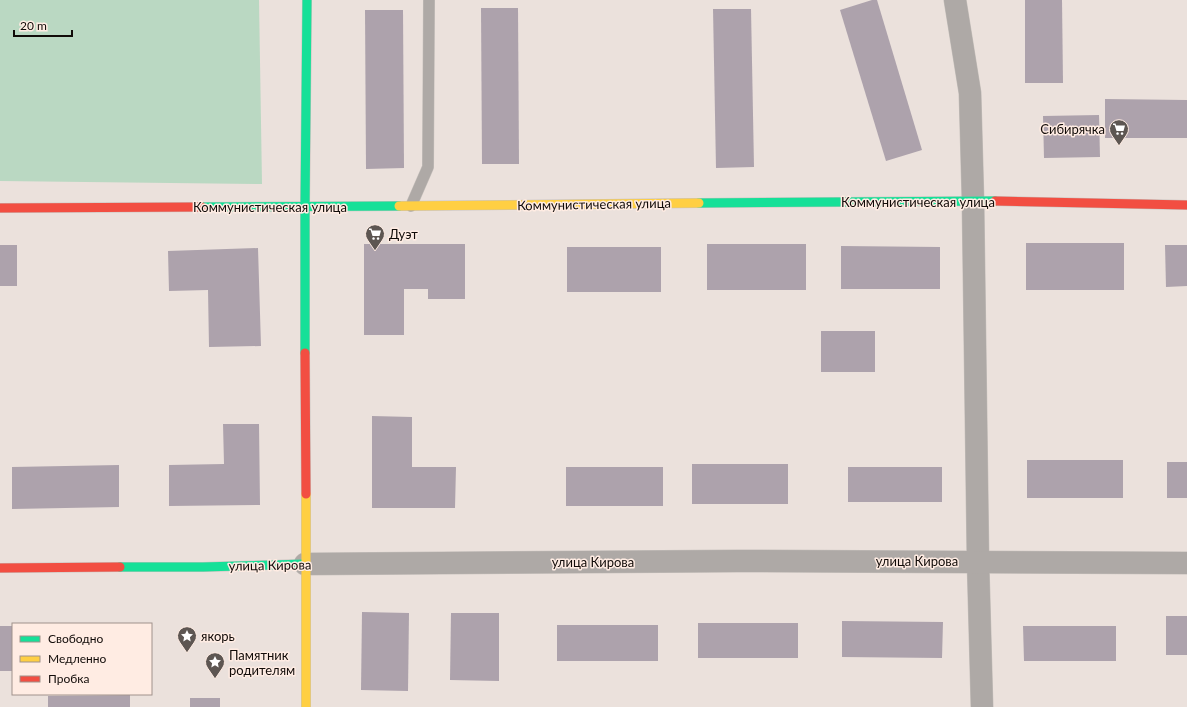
<svg xmlns="http://www.w3.org/2000/svg" width="1187" height="707" font-family="Lato,sans-serif">
<rect width="100%" height="100%" fill="#ebe1dc"/>
<polygon fill="#bad8c2" points="0,0 259,0 262,184 0,181"/>
<g fill="#ada2ac">
<polygon points="872,0 877,0 922,150 886,161 840,10"/>
<polygon points="1025,0 1062,0 1063,83 1025,83"/>
<polygon points="481,8 518,8 519,164 482,164"/>
<polygon points="713,9 751,9 754,167 716,168"/>
<polygon points="365,10 403,10 404,168 366,169"/>
<polygon points="1105,99 1187,100 1187,138 1105,138"/>
<polygon points="1099,115 1100,157 1044,158 1043,116"/>
<rect x="1026" y="243" width="98" height="47"/>
<polygon points="364,244 465,244 465,299 428,299 428,289 404,289 404,335 364,335"/>
<rect x="707" y="244" width="99" height="46"/>
<rect x="0" y="245" width="17" height="41"/>
<polygon points="1165,245 1187,245 1187,286 1166,287"/>
<polygon points="841,246 940,247 940,289 841,289"/>
<rect x="567" y="247" width="94" height="45"/>
<polygon points="258,248 261,346 209,347 208,290 169,291 168,251"/>
<rect x="821" y="331" width="54" height="41"/>
<polygon points="372,416 412,417 412,467 456,467 455,508 372,508"/>
<polygon points="223,424 259,424 260,505 169,506 169,465 224,464"/>
<rect x="1027" y="460" width="96" height="38"/>
<rect x="1167" y="462" width="20" height="36"/>
<rect x="692" y="464" width="96" height="40"/>
<polygon points="119,465 119,507 12,509 12,467"/>
<rect x="566" y="467" width="97" height="39"/>
<rect x="848" y="467" width="94" height="35"/>
<polygon points="362,612 409,613 408,691 361,690"/>
<polygon points="451,613 499,613 499,681 450,680"/>
<rect x="1166" y="616" width="21" height="39"/>
<polygon points="842,621 943,622 942,658 842,657"/>
<rect x="698" y="623" width="100" height="35"/>
<rect x="557" y="625" width="101" height="36"/>
<rect x="0" y="626" width="13" height="45"/>
<polygon points="1023,626 1116,626 1116,661 1024,661"/>
<polygon points="130,695 130,707 48,707 48,696"/>
<rect x="190" y="698" width="30" height="9"/>
</g>
<g fill="none" stroke-linecap="round" stroke-linejoin="round">
<g stroke="#c6c0bc" stroke-width="12">
<polyline id="lane" points="411,206 428,167 429,0"/>
</g>
<g stroke="#c6c0bc" stroke-width="23">
<g id="street">
<polyline points="955,0 970,93 973,201 978,561 982,707"/>
<polyline points="305,564 737,561 1187,563"/>
</g>
</g>
<g stroke="#c6c0bc" stroke-width="10">
<g id="fast">
<polyline points="699,203 995,201"/>
<polyline points="202,207 399,206"/>
<polyline points="305,353 305,207 307,0"/>
<polyline points="120,567 203,567 305,564"/>
</g>
</g>
<g stroke="#c6c0bc" stroke-width="10">
<g id="slow">
<polyline points="399,206 699,203"/>
<polyline points="306,494 306,707"/>
</g>
</g>
<g stroke="#c6c0bc" stroke-width="10">
<g id="jam">
<polyline points="995,201 1187,205"/>
<polyline points="0,208 202,207"/>
<polyline points="305,353 306,494"/>
<polyline points="0,568 120,567"/>
</g>
</g>
<use href="#lane" stroke="#aea9a6" stroke-width="11"/>
<use href="#street" stroke="#aea9a6" stroke-width="22"/>
<use href="#fast" stroke="#16e098" stroke-width="9"/>
<use href="#slow" stroke="#ffcf43" stroke-width="9"/>
<use href="#jam" stroke="#f24e42" stroke-width="9"/>
</g>
<defs>
<g id="supermarket-pin" transform="scale(1)"><path d="M0 17L-7.5 6A9.5 9.5 0 1 1 7.5 6Z" fill="#5d5652" stroke="#ffece3"/><path d="M-6-5.5h2.5l.6 2H6L4.5 2H-2.5L-4.4-4H-6ZM-1.5 3.2a1.3 1.3 0 1 0 .1 0ZM3 3.2a1.3 1.3 0 1 0 .1 0Z" fill="#fff"/></g>
<g id="sight-pin" transform="scale(1)"><path d="M0 17L-7.5 6A9.5 9.5 0 1 1 7.5 6Z" fill="#5d5652" stroke="#ffece3"/><path d="M0-6L1.8-2.2L6-1.7L2.9 1.2L3.7 5.4L0 3.3L-3.7 5.4L-2.9 1.2L-6-1.7L-1.8-2.2Z" fill="#fff"/></g>
</defs>
<g fill-rule="evenodd">
<use href="#supermarket-pin" x="1119" y="129"/>
<use href="#supermarket-pin" x="375" y="234"/>
<use href="#sight-pin" x="187" y="636"/>
<use href="#sight-pin" x="215" y="662"/>
</g>
<g text-anchor="middle" stroke-width="3" stroke-linejoin="round" paint-order="stroke">
<g font-size="13" fill="#110b08" stroke="#ffece3" text-anchor="start">
<text x="1105" y="134" text-anchor="end">Сибирячка</text>
<text x="389" y="239">Дуэт</text>
<text x="201" y="641">якорь</text>
<text x="229" y="660">Памятник<tspan x="229" dy="15">родителям</tspan></text>
</g>
<g font-size="13" fill="#110b08" stroke="#ffece3">
<text x="918" y="207">Коммунистическая улица</text>
<text transform="translate(594 204) rotate(-1)" y="5">Коммунистическая улица</text>
<text x="270" y="212">Коммунистическая улица</text>
<text x="917" y="566">улица Кирова</text>
<text x="593" y="567">улица Кирова</text>
<text transform="translate(270 565) rotate(-1)" y="5">улица Кирова</text>
</g>
</g>
<rect x="12" y="623" width="140" height="72" fill="#ffece3" stroke="#a0928b"/>
<rect x="20" y="636" width="20" height="6" fill="#16e098" stroke="#a0928b"/>
<text x="48" y="643" font-size="12" fill="#110b08">Свободно</text>
<rect x="20" y="656" width="20" height="6" fill="#ffcf43" stroke="#a0928b"/>
<text x="48" y="663" font-size="12" fill="#110b08">Медленно</text>
<rect x="20" y="676" width="20" height="6" fill="#f24e42" stroke="#a0928b"/>
<text x="48" y="683" font-size="12" fill="#110b08">Пробка</text>
<path d="M14 30v6h58v-6" fill="none" stroke="#110b08" stroke-width="2"/>
<text x="20" y="30" font-size="12" fill="#110b08" stroke="#ffece3" stroke-width="3" paint-order="stroke">20 m</text>
</svg>
